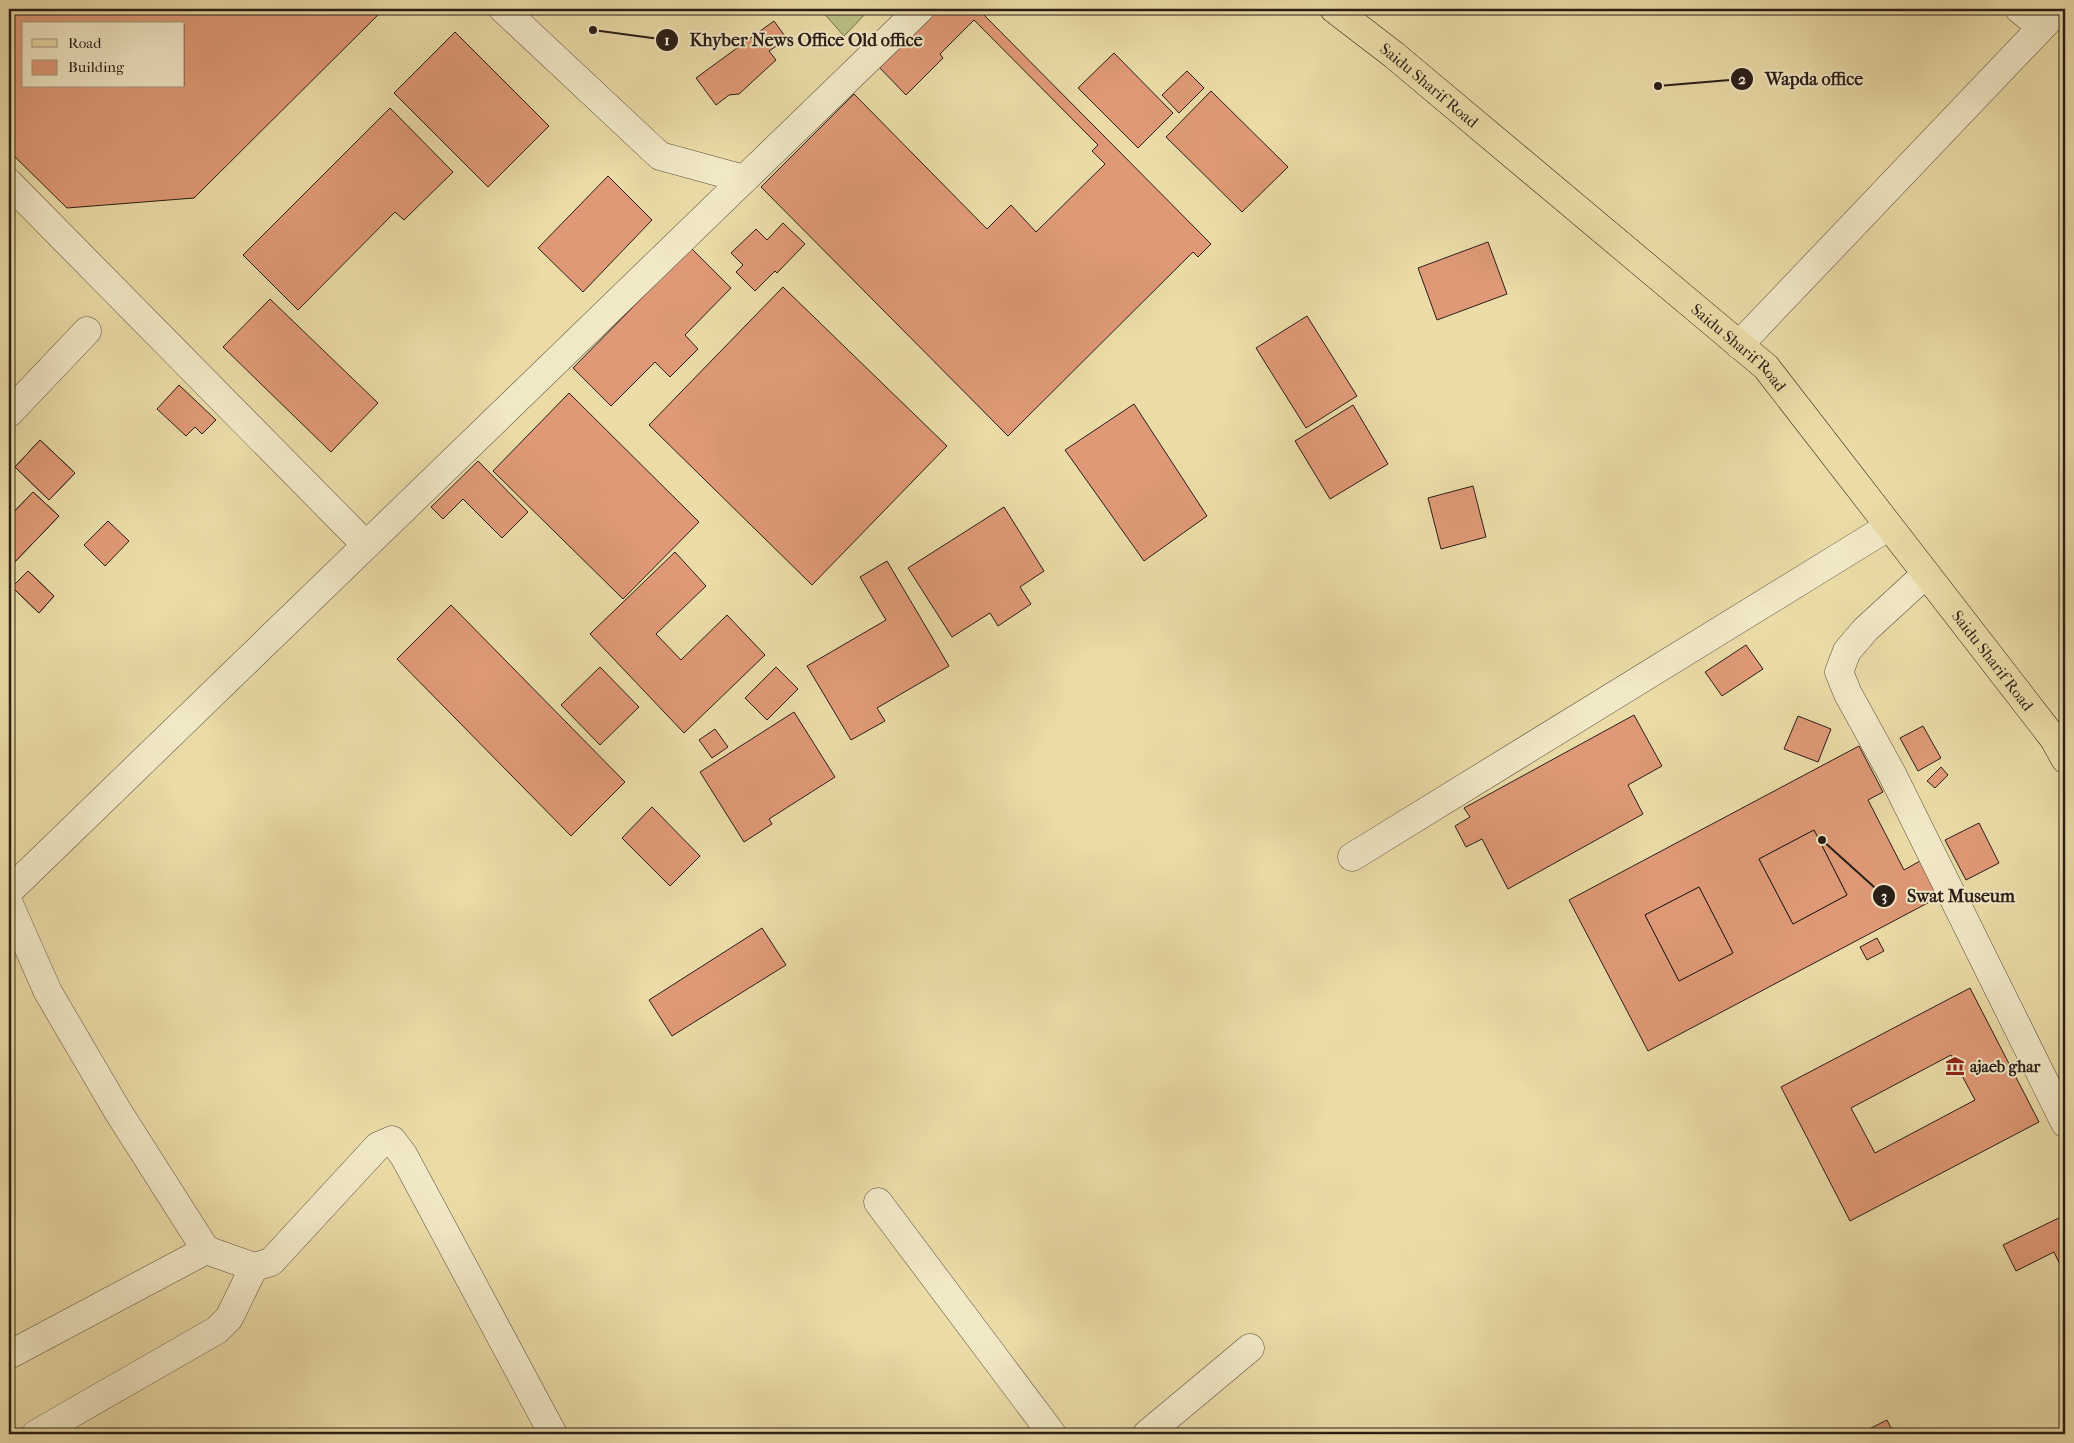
<svg xmlns="http://www.w3.org/2000/svg" width="2074" height="1443" font-family="'IM FELL French Canon',serif">
<rect width="100%" height="100%" fill="#eadba7"/>
<filter id="stains"><feTurbulence type="fractalNoise" baseFrequency=".004" numOctaves="4"/><feColorMatrix values="0 0 0 0 .2 0 0 0 0 .09 0 0 0 0 .02 0 0 0 .5 -.17"/></filter>
<radialGradient id="worn" r=".72"><stop offset=".6" stop-color="#630" stop-opacity="0"/><stop offset="1" stop-color="#630" stop-opacity=".3"/></radialGradient>
<polygon fill="#b9c085" stroke="#726f4e" points="820,9 870,9 844,36"/>
<g fill="#df9976" stroke="#2a1e17" fill-rule="evenodd">
<path d="M9,9H384L194,198L67,208L9,151ZM24,24H184V86H24Z"/>
<polygon points="934,9 978,9 1211,244 1198,257 1193,252 1008,436 761,187 854,94 987,229 1011,205 1036,232 1105,164 1092,151 1098,145 974,20 940,54 943,58 906,95 877,65"/>
<polygon points="774,21 787,39 769,51 776,60 739,94 729,95 716,105 696,78"/>
<polygon points="455,32 549,126 488,187 394,93"/>
<polygon points="1114,53 1173,113 1138,148 1078,88"/>
<polygon points="1187,71 1204,88 1179,113 1162,95"/>
<polygon points="1211,91 1288,167 1242,212 1166,137"/>
<polygon points="390,108 453,172 404,220 395,212 298,310 243,255"/>
<polygon points="608,176 652,220 583,292 538,248"/>
<polygon points="783,223 805,244 777,273 775,271 755,291 736,272 743,265 731,253 756,229 767,240"/>
<polygon points="1488,242 1507,294 1437,320 1418,268"/>
<polygon points="691,248 731,288 685,335 698,349 670,377 655,362 611,406 573,368"/>
<polygon points="783,287 947,446 812,585 649,425"/>
<polygon points="270,299 378,403 331,452 223,347"/>
<polygon points="1307,316 1357,396 1306,428 1256,348"/>
<polygon points="179,385 216,420 202,434 195,427 186,436 157,409"/>
<polygon points="569,393 699,522 623,599 493,471"/>
<polygon points="1134,404 1207,516 1144,561 1065,450"/>
<polygon points="1353,405 1388,464 1330,499 1295,441"/>
<polygon points="40,440 75,473 49,500 15,467"/>
<polygon points="40,440 75,473 49,500 15,467"/>
<polygon points="478,461 528,512 502,538 463,499 443,519 431,507"/>
<polygon points="1473,486 1486,537 1441,549 1428,498"/>
<polygon points="33,492 59,516 9,568 9,517"/>
<polygon points="33,492 59,516 9,568 9,517"/>
<polygon points="1004,507 1044,571 1020,587 1031,604 998,626 990,613 952,637 908,568"/>
<polygon points="108,521 129,541 105,566 84,545"/>
<polygon points="675,552 706,586 656,634 681,660 727,615 765,655 684,733 590,634"/>
<polygon points="887,561 949,666 877,708 885,721 851,740 807,666 886,620 860,577"/>
<polygon points="28,571 54,596 39,613 12,587"/>
<polygon points="28,571 54,596 39,613 12,587"/>
<polygon points="451,605 625,782 571,836 397,659"/>
<polygon points="1746,645 1763,669 1722,696 1705,672"/>
<polygon points="600,667 639,707 600,745 561,705"/>
<polygon points="776,667 798,689 767,720 745,698"/>
<polygon points="794,712 835,777 769,819 772,824 744,842 700,772"/>
<polygon points="1634,715 1662,766 1628,785 1643,814 1508,889 1482,839 1466,847 1455,826 1470,817 1464,808"/>
<polygon points="1798,716 1831,729 1818,762 1784,749"/>
<polygon points="1923,726 1941,758 1918,771 1900,738"/>
<polygon points="715,729 728,747 712,758 699,740"/>
<path d="M1859,746L1883,792L1868,800L1904,870L1920,861L1939,897L1648,1051L1569,900ZM1814,830L1847,895L1793,924L1759,859ZM1699,887L1733,953L1679,981L1645,915Z"/>
<polygon points="1941,767 1948,775 1935,788 1927,781"/>
<polygon points="652,807 700,856 670,886 622,838"/>
<polygon points="1979,823 1999,863 1966,880 1945,840"/>
<polygon points="1814,830 1847,895 1793,924 1759,859"/>
<polygon points="1699,887 1733,953 1679,981 1645,915"/>
<polygon points="762,928 786,965 672,1036 649,1000"/>
<polygon points="1877,938 1884,951 1867,960 1860,947"/>
<path d="M1970,988L2039,1122L1850,1221L1781,1087ZM1951,1055L1975,1100L1875,1153L1851,1108Z"/>
<polygon points="2065,1215 2065,1275 2054,1252 2016,1271 2003,1245"/>
<polygon points="1887,1420 1894,1434 1869,1434 1867,1430"/>
</g>
<g fill="none" stroke-linecap="round" stroke-linejoin="round">
<g stroke="#5a4d3b" stroke-width="29">
<g id="minor">
<polyline points="503,9 660,156 744,179"/>
<polyline points="2019,9 2041,27"/>
<polyline points="9,183 366,545"/>
<polyline points="1739,345 2059,9"/>
<polyline points="9,413 87,331"/>
<polyline points="1926,574 1866,629 1847,651 1839,672 1848,694 1891,772 2065,1123"/>
<polyline points="1352,857 1888,527"/>
<polyline points="9,891 920,9"/>
<polyline points="9,904 48,992 117,1110 206,1250"/>
<polyline points="878,1202 1052,1434"/>
<polyline points="9,1355 206,1250 254,1267 271,1262 378,1146 392,1140 404,1156 553,1434"/>
<polyline points="36,1434 217,1330 229,1318 254,1267"/>
<polyline points="1147,1434 1250,1348"/>
</g>
</g>
<g stroke="#2a1e17" stroke-width="29">
<g id="major">
<path id="s1" d="M1334,9L1394,55L1766,367L2054,739L2065,759"/>
</g>
</g>
<use href="#minor" stroke="#f1e8c6" stroke-width="28"/>
<use href="#major" stroke="#eadba7" stroke-width="28"/>
</g>
<defs>
<g id="museum-bare" transform="scale(1.5)"><path d="M0-6L6-3V-2H-6V-3ZM-5-1h2V3h-2ZM-1-1h2V3h-2ZM3-1h2V3H3ZM-6 4H6V6H-6Z" fill="#8f2418" stroke="#f1e8c6" stroke-width="2.5" paint-order="stroke"/></g>
</defs>
<g fill-rule="evenodd">
<use href="#museum-bare" x="1955" y="1066"/>
</g>
<g text-anchor="middle" stroke-width="4" stroke-linejoin="round" paint-order="stroke">
<g font-size="16" fill="#2a1e17" stroke="#f1e8c6">
<text dy="6" stroke="none"><textPath href="#s1" startOffset="122">Saidu Sharif Road</textPath></text>
<text dy="6" stroke="none"><textPath href="#s1" startOffset="528">Saidu Sharif Road</textPath></text>
<text dy="6" stroke="none"><textPath href="#s1" startOffset="932">Saidu Sharif Road</textPath></text>
</g>
<g font-size="16" font-weight="bold" fill="#2a1e17" stroke="#f1e8c6" text-anchor="start">
<text x="1970" y="1072">ajaeb ghar</text>
</g>
</g>
<path fill="none" stroke="#2a1e17" stroke-width="2" d="M593 30L667 40M1658 86L1742 79M1822 840L1884 896"/>
<g fill="#2a1e17" stroke="#f1e8c6" stroke-width="2">
<circle cx="593" cy="30" r="5"/>
<circle cx="1658" cy="86" r="5"/>
<circle cx="1822" cy="840" r="5"/>
<circle cx="667" cy="40" r="12"/>
<circle cx="1742" cy="79" r="12"/>
<circle cx="1884" cy="896" r="12"/>
</g>
<g font-size="15" text-anchor="middle" font-weight="bold" fill="#fff">
<text x="667" y="45">1</text>
<text x="1742" y="84">2</text>
<text x="1884" y="901">3</text>
</g>
<g font-size="18" text-anchor="middle" font-weight="bold" fill="#2a1e17" stroke="#f1e8c6" stroke-width="4" stroke-linejoin="round" paint-order="stroke">
<text x="806" y="46">Khyber News Office Old office</text>
<text x="1814" y="85">Wapda office</text>
<text x="1961" y="902">Swat Museum</text>
</g>
<rect width="2074" height="1443" fill="none" stroke="#eadba7" stroke-width="30"/>
<rect x="10" y="10" width="2054" height="1423" fill="none" stroke="#2a1e17" stroke-width="2.5"/>
<rect x="15" y="15" width="2044" height="1413" fill="none" stroke="#2a1e17"/>
<rect x="22" y="22" width="162" height="65" fill="#f1e8c6" stroke="#a19780"/>
<rect x="32" y="39" width="25" height="8" fill="#eadba7" stroke="#a19780"/>
<text x="68" y="48" font-size="15" fill="#2a1e17">Road</text>
<rect x="32" y="60" width="25" height="15" fill="#df9976" stroke="#a19780"/>
<text x="68" y="72" font-size="15" fill="#2a1e17">Building</text>
<rect width="100%" height="100%" filter="url(#stains)"/>
<rect width="100%" height="100%" fill="url(#worn)"/>
</svg>
